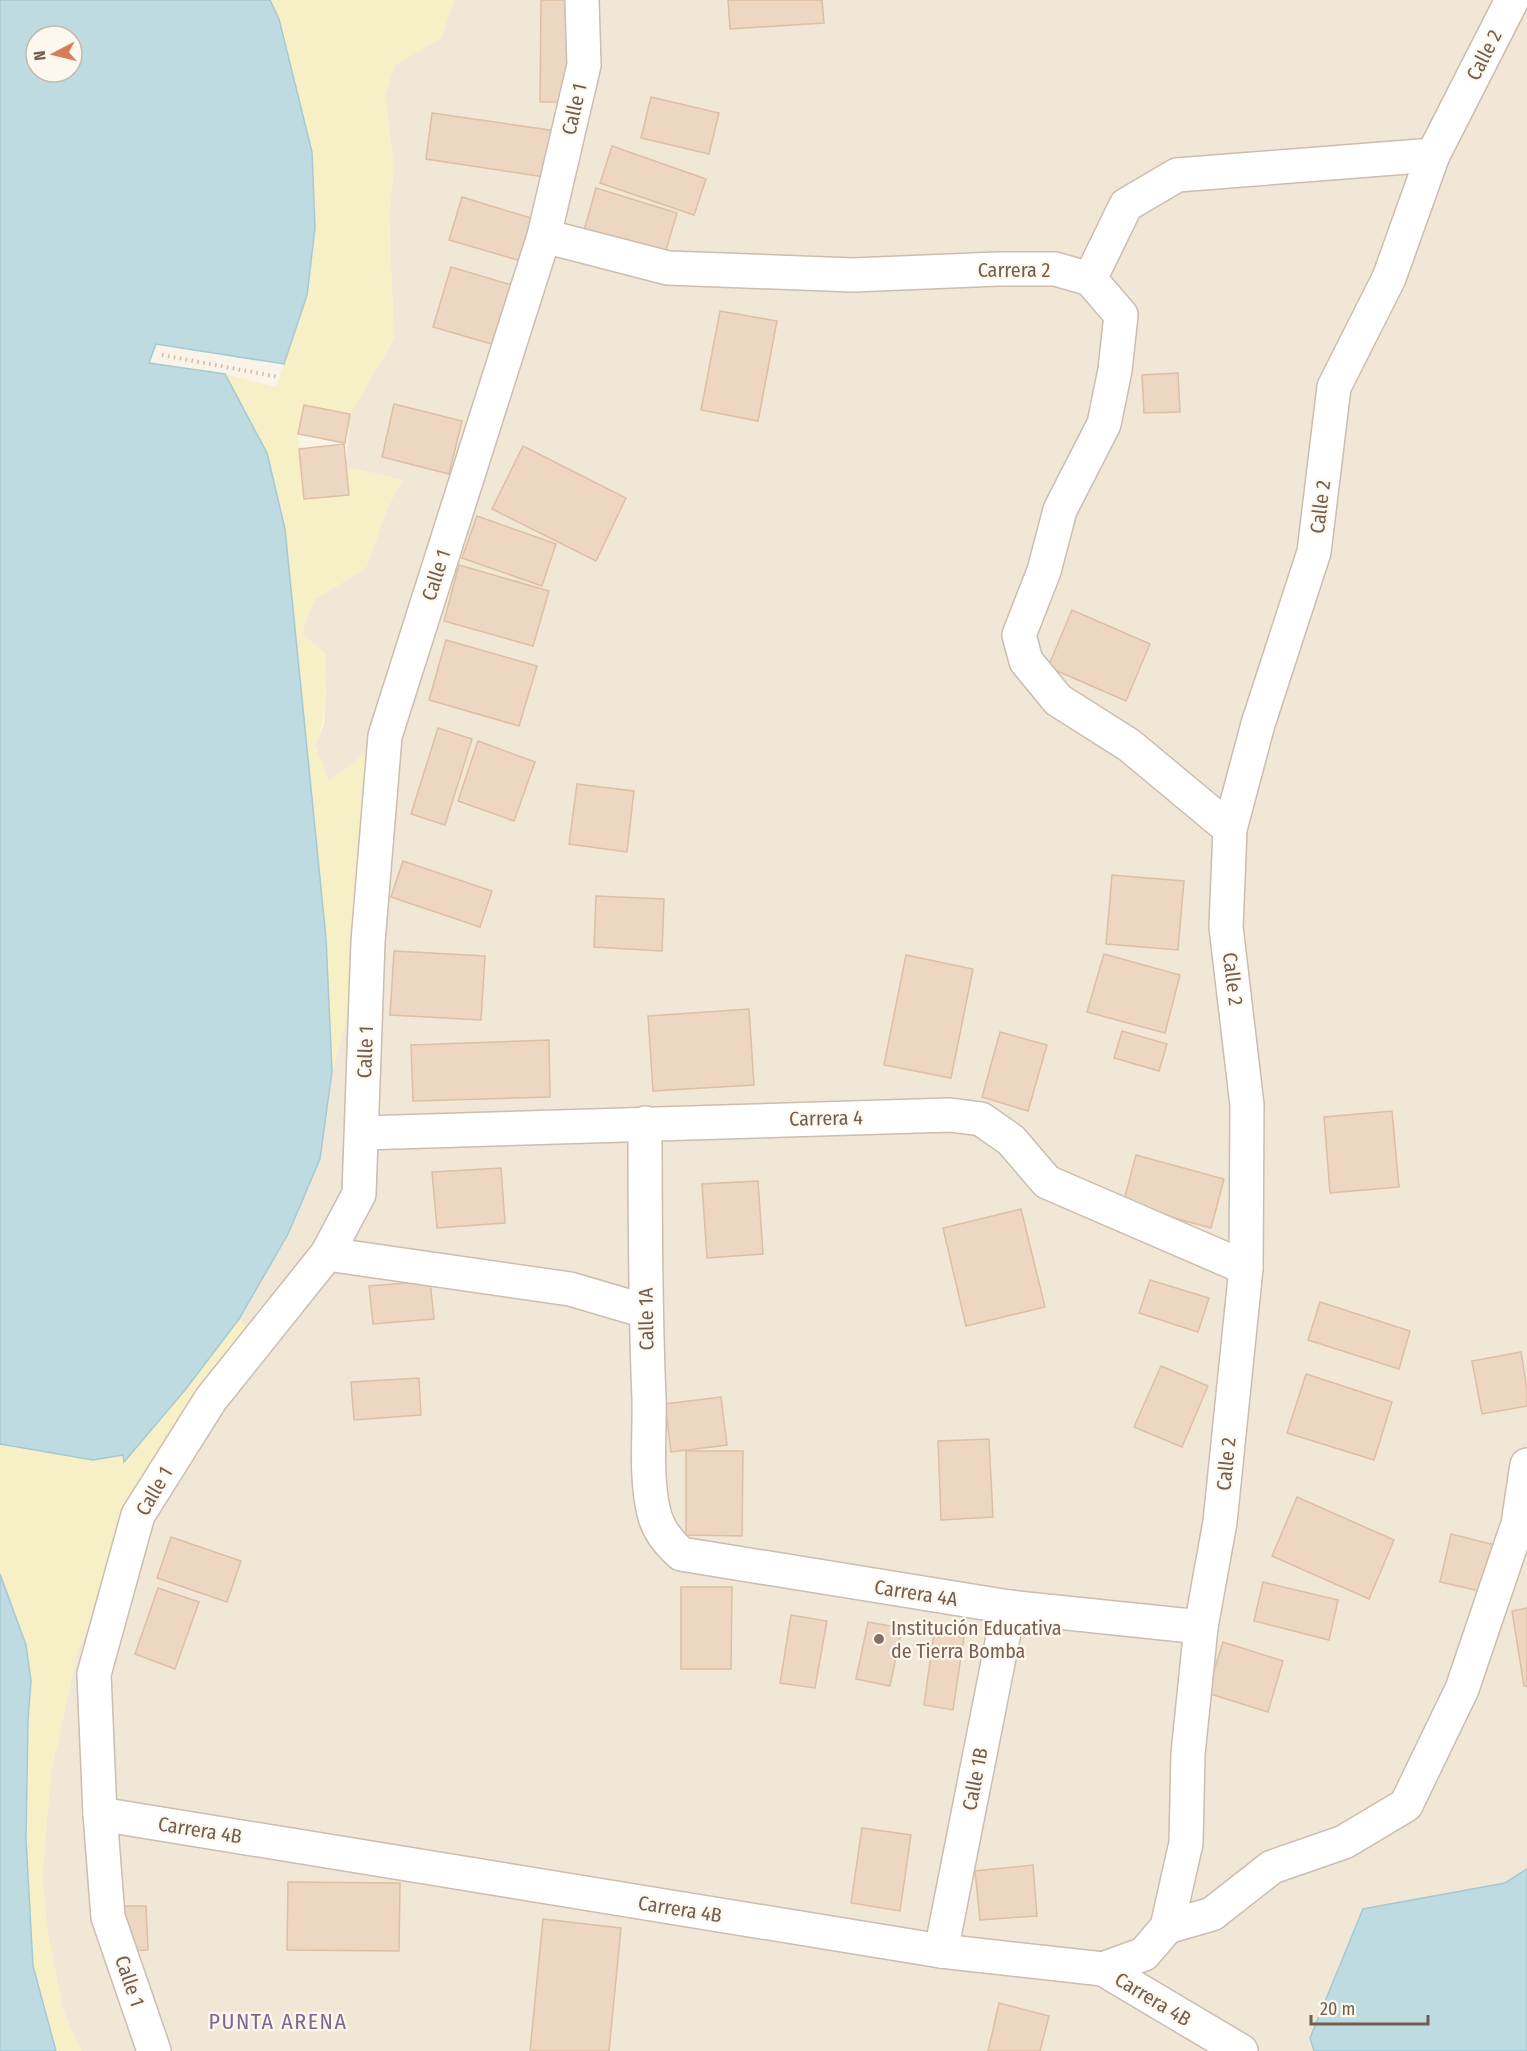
<svg xmlns="http://www.w3.org/2000/svg" width="1527" height="2051" font-family="'Fira Sans Condensed',sans-serif">
<rect width="100%" height="100%" fill="#faf4e8"/>
<polygon fill="#f1e7d7" points="454,0 1527,0 1527,1869 1505,1883 1363,1909 1310,2038 1314,2051 81,2051 63,2010 48,1934 42,1879 51,1772 78,1650 125,1547 268,1349 239,1319 288,1234 320,1159 332,1071 368,942 385,737 329,782 315,745 324,724 326,690 301,634 315,599 366,568 387,509 402,480 346,467 350,414 394,339 389,215 394,169 385,95 395,65 441,38"/>
<g fill="#f7efc6">
<path d="M270,0H454L441,38L395,65L385,95L394,169L389,215L394,339L350,414L304,405L298,434L304,499L349,495L346,467L402,480L387,509L366,568L315,599L301,633L326,654C326,688 328,714 315,745L329,782L385,736L368,942L332,1071L326,938L285,529L267,453L225,374L276,387L307,295L315,228L312,152L279,19Z"/>
<polygon points="239,1319 268,1349 125,1547 78,1650 51,1772 42,1879 48,1934 63,2010 81,2051 56,2051 33,1966 26,1839 28,1719 31,1681 26,1645 0,1574 0,1444 92,1460 123,1455 124,1461 185,1390"/>
</g>
<g fill="#bedbe2" stroke="#a5c9d3" stroke-width="1.5" fill-rule="evenodd">
<path d="M0,0H270L279,19L312,152L315,228L307,295L284,364L156,344L149,363L225,374L267,453L285,529L326,938L332,1071L320,1159L288,1234L239,1319L185,1390L124,1462L123,1455L93,1460L0,1444ZM36,36H72V72H36Z"/>
<polygon points="0,1574 26,1645 31,1681 28,1719 26,1839 33,1966 56,2051 0,2051"/>
<polygon points="1527,1869 1527,2051 1314,2051 1310,2038 1363,1909 1505,1883"/>
</g>
<g fill="#edd6c2" stroke="#debea4" stroke-width="1.5">
<polygon points="541,0 573,0 572,102 540,102"/>
<polygon points="728,0 822,0 824,23 730,29"/>
<polygon points="651,97 719,113 709,154 641,138"/>
<polygon points="432,113 563,132 557,179 426,159"/>
<polygon points="612,146 706,179 694,215 600,183"/>
<polygon points="596,188 677,213 664,257 583,234"/>
<polygon points="462,197 534,219 521,261 449,240"/>
<polygon points="451,267 512,285 495,345 433,327"/>
<polygon points="720,311 777,321 758,421 701,410"/>
<polygon points="1178,373 1180,412 1144,413 1142,375"/>
<polygon points="394,404 462,421 449,474 382,457"/>
<polygon points="304,405 350,414 345,443 298,434"/>
<polygon points="344,444 349,495 304,499 299,449"/>
<polygon points="523,446 626,498 596,561 492,509"/>
<polygon points="477,516 556,544 542,586 462,558"/>
<polygon points="459,565 549,591 533,646 444,621"/>
<polygon points="1072,610 1150,644 1126,701 1048,667"/>
<polygon points="446,640 537,666 519,726 429,700"/>
<polygon points="438,728 472,739 445,825 411,814"/>
<polygon points="478,741 535,762 514,821 458,801"/>
<polygon points="577,784 634,791 627,852 569,844"/>
<polygon points="403,861 492,891 480,927 391,897"/>
<polygon points="1112,875 1184,881 1178,950 1106,944"/>
<polygon points="596,896 664,899 662,951 594,947"/>
<polygon points="394,951 485,956 481,1020 390,1015"/>
<polygon points="1104,954 1180,975 1165,1033 1087,1012"/>
<polygon points="906,955 973,969 951,1078 884,1065"/>
<polygon points="749,1009 754,1085 653,1091 648,1016"/>
<polygon points="1122,1031 1167,1044 1159,1071 1114,1058"/>
<polygon points="1000,1032 1047,1045 1028,1111 982,1097"/>
<polygon points="549,1040 550,1097 413,1101 411,1045"/>
<polygon points="1392,1111 1399,1187 1330,1193 1324,1117"/>
<polygon points="1136,1155 1224,1179 1211,1228 1123,1204"/>
<polygon points="501,1168 505,1223 437,1228 432,1172"/>
<polygon points="758,1181 763,1254 707,1258 702,1184"/>
<polygon points="1021,1209 1045,1307 966,1326 943,1228"/>
<polygon points="1150,1280 1209,1298 1198,1332 1139,1313"/>
<polygon points="430,1281 434,1319 373,1324 369,1286"/>
<polygon points="1320,1302 1410,1331 1399,1369 1308,1340"/>
<polygon points="1521,1352 1527,1389 1527,1406 1482,1414 1472,1361"/>
<polygon points="1161,1366 1208,1386 1182,1447 1134,1427"/>
<polygon points="1306,1374 1392,1402 1374,1460 1287,1433"/>
<polygon points="419,1378 421,1415 354,1420 351,1382"/>
<polygon points="721,1397 727,1445 671,1452 665,1404"/>
<polygon points="989,1439 993,1517 941,1520 938,1441"/>
<polygon points="686,1451 743,1451 742,1536 686,1535"/>
<polygon points="1297,1497 1394,1540 1369,1599 1272,1556"/>
<polygon points="1451,1534 1495,1545 1484,1592 1440,1582"/>
<polygon points="171,1537 241,1561 227,1602 157,1578"/>
<polygon points="1263,1582 1338,1600 1329,1640 1254,1621"/>
<polygon points="681,1587 732,1587 731,1669 681,1669"/>
<polygon points="158,1588 199,1602 175,1669 135,1654"/>
<polygon points="1527,1608 1527,1686 1524,1686 1512,1611"/>
<polygon points="791,1615 827,1621 815,1688 780,1683"/>
<polygon points="868,1622 902,1628 890,1686 856,1679"/>
<polygon points="934,1633 964,1637 953,1710 924,1705"/>
<polygon points="1223,1642 1283,1661 1268,1712 1207,1693"/>
<polygon points="862,1828 911,1835 900,1911 851,1903"/>
<polygon points="1033,1865 1037,1916 980,1920 975,1871"/>
<polygon points="288,1882 400,1883 399,1951 287,1950"/>
<polygon points="124,1906 146,1906 148,1950 125,1951"/>
<polygon points="543,1919 621,1928 609,2051 530,2051"/>
<polygon points="999,2003 1049,2016 1040,2051 988,2051"/>
</g>
<g fill="none" stroke-linecap="round" stroke-linejoin="round">
<g stroke="#cbbdaf" stroke-width="36">
<g id="minor">
<polyline points="544,236 668,268 853,275 998,269 1055,269 1090,279"/>
<polyline points="1090,279 1121,315 1115,370 1104,424 1060,510 1044,571 1019,635 1026,661 1058,700 1129,745 1230,829"/>
<polyline points="1090,279 1126,205 1177,175 1433,155"/>
<path d="M645,1123C645,1215 645,1307 649,1398C650,1436 645,1476 654,1513C658,1530 668,1542 681,1554L1009,1607L1201,1627"/>
<polyline points="363,1133 950,1115 981,1119 1011,1140 1047,1182 1246,1268"/>
<polyline points="327,1254 570,1289 645,1311"/>
<polyline points="100,1814 941,1951 1103,1969 1241,2051"/>
<polyline points="1167,1927 1212,1914 1272,1867 1344,1842 1406,1805 1462,1689 1518,1524 1527,1465"/>
<polyline points="941,1951 1009,1607"/>
<polyline points="1103,1969 1144,1954 1167,1927 1186,1843 1188,1754 1201,1627 1220,1522 1246,1268 1247,1105 1226,927 1230,829 1258,724 1314,552 1334,387 1389,278 1433,155 1512,0"/>
<polyline points="154,2051 108,1917 100,1814 94,1674 138,1515 211,1399 327,1254 359,1194 368,942 385,736 544,236 584,65 582,0"/>
</g>
</g>
<polyline stroke="#d2b9a5" stroke-width="4" stroke-dasharray="1.5 4.5" stroke-linecap="butt" points="162,355 279,377"/>
<use href="#minor" stroke="#fff" stroke-width="33"/>
</g>
<circle fill="#8d6e63" stroke="#fdf8ee" stroke-width="2" cx="879" cy="1639" r="6"/>
<g text-anchor="middle" stroke-width="4.5" stroke-linejoin="round" paint-order="stroke">
<g font-size="20" fill="#725d4e" stroke="#fdf8ee">
<text transform="translate(1484 55) rotate(-63)" y="7">Calle 2</text>
<text transform="translate(574 109) rotate(-77)" y="7">Calle 1</text>
<text x="1014" y="277">Carrera 2</text>
<text transform="translate(1320 507) rotate(-83)" y="7">Calle 2</text>
<text transform="translate(436 575) rotate(-72)" y="7">Calle 1</text>
<text transform="translate(1233 979) rotate(83)" y="7">Calle 2</text>
<text transform="translate(365 1052) rotate(-88)" y="7">Calle 1</text>
<text transform="translate(826 1118) rotate(-1)" y="7">Carrera 4</text>
<text transform="translate(646 1319) rotate(-91)" y="7">Calle 1A</text>
<text transform="translate(1226 1464) rotate(-84)" y="7">Calle 2</text>
<text transform="translate(154 1491) rotate(-60)" y="7">Calle 1</text>
<text transform="translate(916 1593) rotate(9)" y="7">Carrera 4A</text>
<text transform="translate(975 1779) rotate(-79)" y="7">Calle 1B</text>
<text transform="translate(200 1830) rotate(9)" y="7">Carrera 4B</text>
<text transform="translate(680 1909) rotate(9)" y="7">Carrera 4B</text>
<text transform="translate(130 1981) rotate(71)" y="7">Calle 1</text>
<text transform="translate(1153 1999) rotate(31)" y="7">Carrera 4B</text>
</g>
<g font-size="20" fill="#785e54" stroke="#fdf8ee" text-anchor="start">
<text x="891" y="1635">Institución Educativa<tspan x="891" dy="23">de Tierra Bomba</tspan></text>
</g>
<g font-size="22" letter-spacing="1.5" fill="#83668e" stroke="#fdf8ee">
<text x="278" y="2029">PUNTA ARENA</text>
</g>
</g>
<g transform="translate(54 54) rotate(263)"><circle r="28" fill="#fdf8ee" stroke="#c5baae" stroke-width="1.5"/>
<path d="M0-4.5L10 22L0 15L-10 22Z" fill="#d97d58"/>
<text y="-9" font-size="16" font-weight="bold" text-anchor="middle" fill="#725d4e">N</text>
</g>
<path d="M1311 2015v9h117v-9" fill="none" stroke="#725d4e" stroke-width="3"/>
<text x="1320" y="2015" font-size="18" fill="#725d4e" stroke="#fdf8ee" stroke-width="4.5" paint-order="stroke">20 m</text>
</svg>
